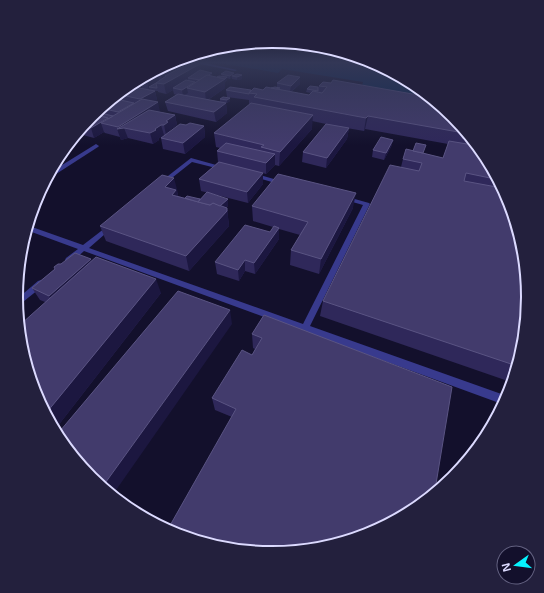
<svg xmlns="http://www.w3.org/2000/svg" width="544" height="593" font-family="'Open Sans',sans-serif">
<rect width="100%" height="100%" fill="#13102c"/>
<polygon fill="#0a2851" points="228,62 373,62 424,96 362,86 363,82 282,69 278,73 226,64"/>
<g fill="none" stroke-linecap="round" stroke-linejoin="round">
<g fill="#383a8d" fill-rule="evenodd">
<polygon points="96,144 99,146 98,147 53,176 50,177 54,170"/>
<polygon points="191,158 227,168 224,170 192,162 163,185 159,185 159,183"/>
<polygon points="253,173 284,182 285,183 282,185 251,176 250,175"/>
<polygon points="344,196 369,203 370,204 310,326 507,396 502,404 84,251 72,262 66,262 65,260 66,258 78,249 29,231 30,227 32,227 83,245 109,225 113,225 113,227 89,248 303,324 363,205 342,199 342,197"/>
<polygon points="41,280 44,281 45,283 44,285 18,306 17,299 38,281"/>
</g>
<polygon fill="#383a8d" fill-rule="evenodd" points="190,62 201,62 237,70 235,71"/>
</g>
<g fill="#2f285a">
<polygon points="171,62 184,62 212,76 217,77 222,76 221,74 242,75 242,79 237,80 232,79 232,77 230,79 227,78 227,80 225,82 225,88 208,100 220,102 220,99 230,98 230,101 227,103 222,102 226,103 227,113 216,122 168,111 165,102 176,95 174,94 173,90 166,94 158,92 158,91 155,91 157,100 155,101 160,112 175,115 177,125 170,130 170,131 186,125 204,126 205,137 185,154 163,149 161,138 165,135 164,135 158,139 159,140 153,144 128,138 121,140 120,137 105,133 104,132 94,138 79,134 91,115 134,87 142,88 141,85 139,86 136,86"/>
<polygon points="300,77 300,84 291,92 309,95 311,93 306,92 307,89 318,87 319,86 453,116 509,199 528,297 511,382 320,316 323,301 401,167 403,159 423,153 443,158 448,144 365,129 364,131 341,127 349,128 347,139 326,168 302,162 303,152 326,124 312,121 312,129 279,166 275,165 266,174 263,173 263,184 248,203 201,191 199,179 218,162 217,151 220,148 216,147 214,133 249,105 249,100 227,97 226,90 263,90 277,87 277,83"/>
<polygon points="393,140 391,147 384,160 372,157 373,150"/>
<polygon points="177,193 178,196 185,198 228,199 228,206 226,208 227,208 229,226 189,271 106,241 100,226 178,193"/>
<polygon points="252,206 353,208 319,274 290,265 291,250 300,235 279,229 279,239 255,274 245,271 239,281 217,274 215,262 270,232 273,227 253,221"/>
<polygon points="92,261 161,293 57,427 35,394 45,302 40,300 32,288 61,264"/>
<polygon points="264,315 435,490 232,417 215,410 212,398 252,355 255,349 253,348 252,334"/>
</g>
<g fill="#1c1740">
<polygon points="181,62 184,62 185,70 166,76 165,76 166,81 200,64 201,73 188,78 188,81 173,88 173,90 166,94 164,84 163,85 161,73 158,75 160,83 156,83 157,86 149,87 150,90 149,90 147,81"/>
<polygon points="212,73 212,79 200,80"/>
<polygon points="234,73 234,76 232,76 232,77 230,79 230,76"/>
<polygon points="242,75 242,79 237,80 237,77"/>
<polygon points="227,77 227,80 225,82 225,88 206,101 205,92"/>
<polygon points="300,77 300,84 290,92 291,86"/>
<polygon points="195,82 196,88 187,88 188,93 183,96 182,90"/>
<polygon points="140,83 141,85 139,86 138,84"/>
<polygon points="155,91 157,100 142,109 140,99"/>
<polygon points="230,98 230,101 227,103 227,100"/>
<polygon points="158,102 160,112 124,128 128,138 121,140 117,129 119,129 118,127"/>
<polygon points="226,103 227,113 216,122 214,112"/>
<polygon points="175,115 177,125 170,130 171,132 166,135 164,125 166,121"/>
<polygon points="313,115 312,129 279,166 280,152"/>
<polygon points="368,116 365,129 364,131 366,118"/>
<polygon points="108,118 110,125 101,123 104,132 94,138 91,128"/>
<polygon points="161,125 164,135 158,139 159,140 153,144 150,133 155,129"/>
<polygon points="204,126 205,137 185,154 183,143"/>
<polygon points="349,128 347,139 326,168 327,158"/>
<polygon points="393,140 391,147 384,160 386,153"/>
<polygon points="275,154 275,165 266,174 266,163"/>
<polygon points="263,173 263,184 248,203 247,192"/>
<polygon points="174,178 178,193 177,193 180,205 165,187"/>
<polygon points="356,193 353,208 319,274 321,259"/>
<polygon points="228,199 228,206 219,215 218,208"/>
<polygon points="227,208 229,226 189,271 186,256"/>
<polygon points="279,228 279,239 255,274 254,263"/>
<polygon points="91,259 97,270 57,308 49,296"/>
<polygon points="245,260 245,271 239,281 238,270"/>
<polygon points="156,279 161,293 57,427 47,412"/>
<polygon points="230,310 232,324 114,493 103,486"/>
</g>
<g fill="#423b6c" stroke="#5a5483">
<polygon points="171,62 181,62 161,73 164,74 161,75 158,75 147,81 144,80"/>
<polygon points="184,62 190,63 187,65 184,64"/>
<polygon points="192,62 200,64 164,84 156,83 166,76 165,76"/>
<polygon points="200,70 212,73 200,80 188,78"/>
<polygon points="226,71 234,73 230,76 221,74"/>
<polygon points="237,74 242,75 237,77 232,76"/>
<polygon points="207,75 225,79 205,92 187,88"/>
<polygon points="288,75 300,77 291,86 277,83"/>
<polygon points="219,76 227,77 225,79 217,77"/>
<polygon points="186,80 195,82 182,90 173,88"/>
<polygon points="333,80 424,96 453,116 469,139 462,138 464,133 368,116 366,118 254,97 257,94 249,93 254,88 263,90 266,87 309,95 313,91 322,93 327,87 319,86 323,82 331,83"/>
<polygon points="156,83 157,88 156,88 149,87"/>
<polygon points="310,86 318,87 318,91 307,89"/>
<polygon points="134,87 155,91 140,99 121,95"/>
<polygon points="230,87 251,90 249,93 249,94 226,90"/>
<polygon points="275,87 280,88 276,89 271,88"/>
<polygon points="178,94 226,103 214,112 165,102"/>
<polygon points="223,97 230,98 227,100 220,99"/>
<polygon points="116,99 134,103 118,112 101,108"/>
<polygon points="142,99 158,102 118,127 101,123"/>
<polygon points="251,103 313,115 280,152 261,147 264,145 214,133"/>
<polygon points="149,110 175,115 166,121 168,122 164,125 161,125 155,129 156,130 150,133 124,128 117,129"/>
<polygon points="96,112 113,116 108,119 108,118 92,114"/>
<polygon points="92,114 108,118 91,128 84,126 91,115"/>
<polygon points="190,123 204,126 183,143 161,138 180,124 186,125"/>
<polygon points="326,124 349,128 327,158 303,152"/>
<polygon points="381,137 393,140 386,153 373,150"/>
<polygon points="449,141 473,145 495,179 466,173 464,181 502,188 509,199 528,297 514,365 323,301 390,165 419,171 422,163 403,159 406,149 443,158"/>
<polygon points="226,143 275,154 266,163 217,151"/>
<polygon points="416,143 426,145 423,153 413,151"/>
<polygon points="219,162 263,173 247,192 199,179"/>
<polygon points="278,174 356,193 321,259 291,250 308,222 252,206"/>
<polygon points="162,175 174,178 165,187 176,190 172,195 210,205 213,203 227,208 227,211 186,256 100,226"/>
<polygon points="207,192 228,199 220,206 213,203 210,205 198,202"/>
<polygon points="187,196 200,199 198,202 185,198"/>
<polygon points="245,225 270,232 274,226 279,228 254,263 245,260 238,270 215,262"/>
<polygon points="75,253 91,259 49,296 32,288 55,269 54,267 58,264 61,264"/>
<polygon points="96,257 156,279 47,412 35,394 21,324"/>
<polygon points="178,291 230,310 103,486 91,477 60,431"/>
<polygon points="264,315 452,387 435,490 370,533 272,552 174,533 168,529 236,409 212,398 242,350 252,355 262,338 252,334"/>
</g>
<linearGradient id="sky" x2="0" y2="1"><stop stop-color="#0a0918"/><stop offset="0.43" stop-color="#333756"/><stop offset="1" stop-color="#333756" stop-opacity="0"/></linearGradient>
<rect width="544" height="145" fill="url(#sky)"/>
<path d="M0 0H544V593H0ZM23 297a249 249 0 1 1 498 0a249 249 0 1 1-498 0Z" fill="#23203d" fill-rule="evenodd"/>
<path fill="none" stroke="#dcdaff" stroke-width="2" d="M23 297a249 249 0 1 1 498 0a249 249 0 1 1-498 0Z"/>
<g transform="translate(516 565) rotate(256)"><circle r="19" fill="#13102c" stroke="#636180"/>
<path d="M0-3L7 15L0 10L-7 15Z" fill="#06f4ff"/>
<text y="-6" font-size="11" font-weight="bold" text-anchor="middle" fill="#dcdaff">N</text>
</g>
</svg>
